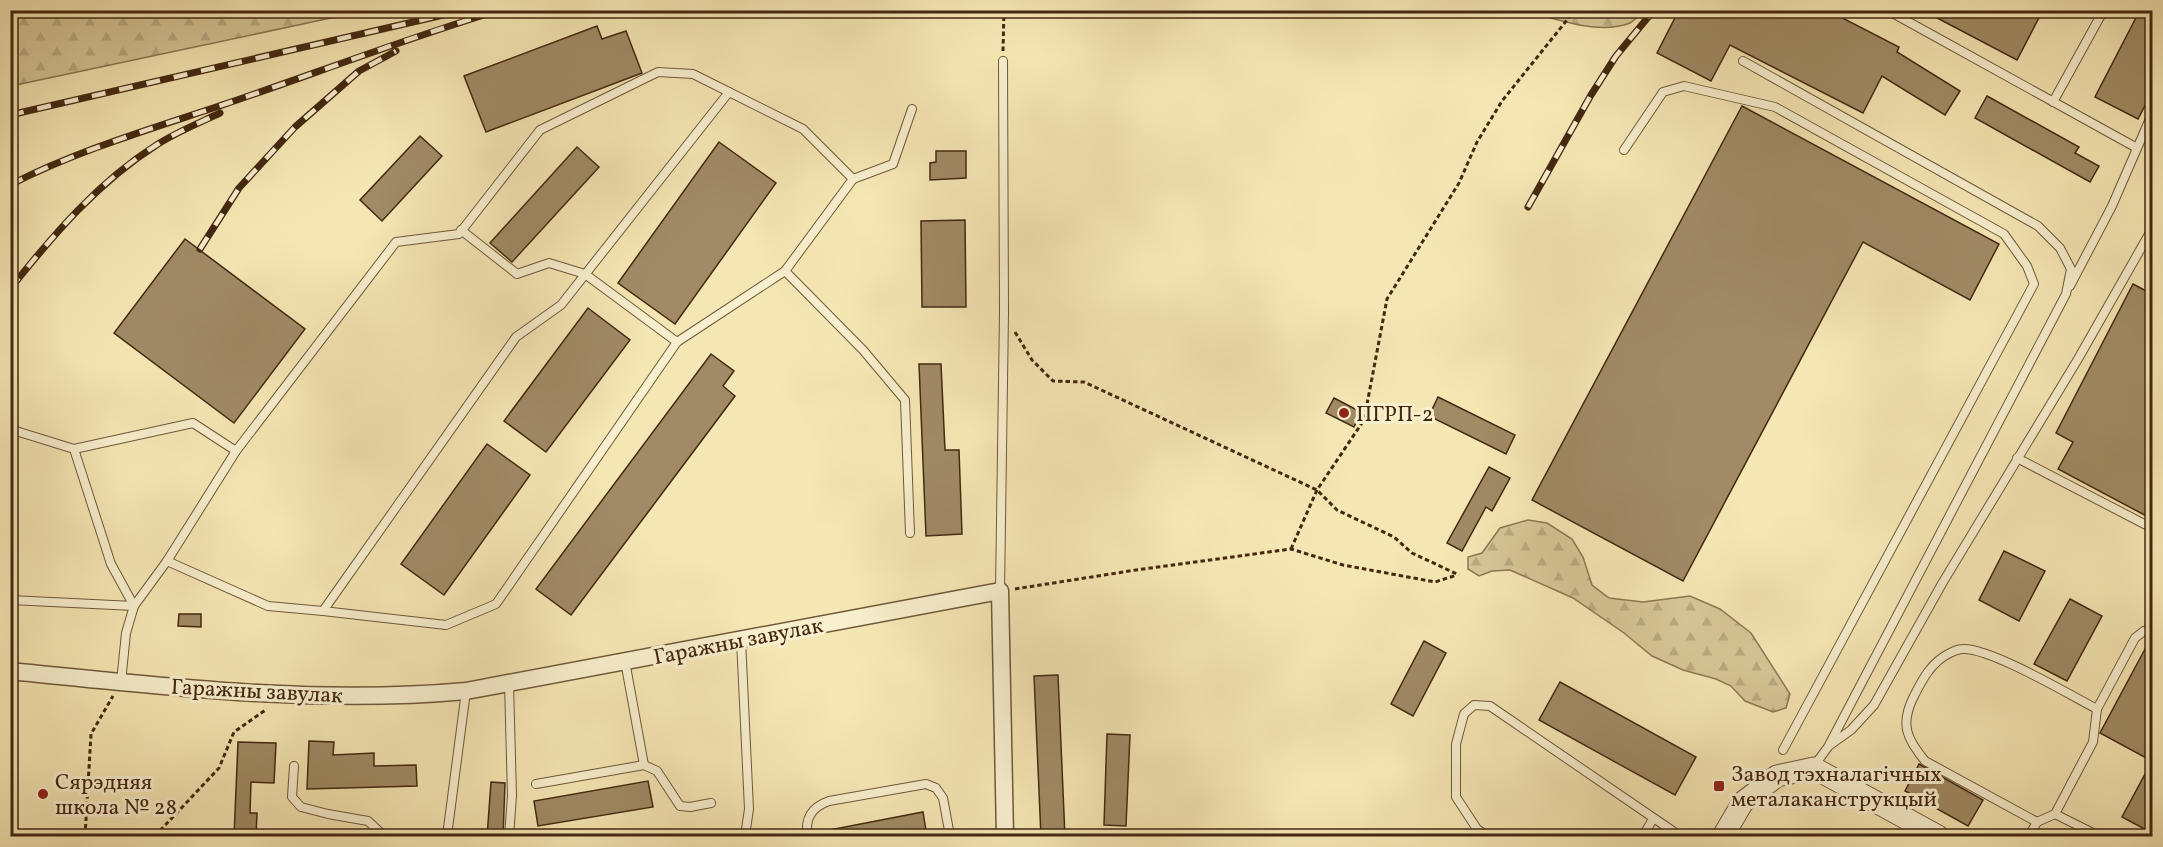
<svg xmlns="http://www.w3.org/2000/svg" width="2163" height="847" font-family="Vollkorn,serif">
<defs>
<pattern id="forest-firs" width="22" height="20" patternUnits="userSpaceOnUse" patternTransform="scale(1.5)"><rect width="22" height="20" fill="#d7c798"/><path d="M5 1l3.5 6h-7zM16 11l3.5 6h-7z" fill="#baab82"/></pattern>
</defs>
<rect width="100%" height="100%" fill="#f5e7b4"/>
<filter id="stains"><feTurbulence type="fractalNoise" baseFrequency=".00333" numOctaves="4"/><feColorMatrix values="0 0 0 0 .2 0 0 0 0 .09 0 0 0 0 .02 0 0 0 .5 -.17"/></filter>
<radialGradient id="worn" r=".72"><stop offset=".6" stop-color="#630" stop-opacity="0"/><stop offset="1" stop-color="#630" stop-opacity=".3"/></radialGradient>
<g fill="url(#forest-firs)" stroke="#8d7854" stroke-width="1.5">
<polygon points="11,10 364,10 364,11 11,86"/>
<path d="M1528,11H1644C1640,14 1635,20 1630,23C1600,35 1557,20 1528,11Z"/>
<polygon points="1528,520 1547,523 1572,539 1583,557 1592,585 1609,598 1643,602 1690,596 1720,609 1751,633 1790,694 1786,708 1773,712 1745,701 1731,686 1716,679 1683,670 1652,656 1624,633 1573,598 1510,570 1492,571 1479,576 1468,569 1468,557 1482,553 1500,528"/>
</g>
<g fill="#a08b65" stroke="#432810" stroke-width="1.5">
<polygon points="1679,10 1827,10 1899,47 1897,52 1960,91 1945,115 1882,76 1863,113 1730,45 1711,81 1657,53"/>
<polygon points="1922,10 2043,10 2017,60"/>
<polygon points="2140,10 2152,10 2152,92 2138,119 2095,97"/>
<polygon points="597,26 602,39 626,31 642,73 486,132 464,76"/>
<polygon points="1987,96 2079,147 2075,153 2099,166 2090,182 1975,118"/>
<polygon points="1742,106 1999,244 1970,300 1863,242 1683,581 1532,500"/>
<polygon points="420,136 442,156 382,221 360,200"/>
<polygon points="719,142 776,183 675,324 618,283"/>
<polygon points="577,147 599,167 512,262 490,243"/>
<polygon points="936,151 966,151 966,178 930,180 930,163 936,162"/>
<polygon points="965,220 966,307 922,307 921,221"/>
<polygon points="185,239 305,329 234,423 114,333"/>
<polygon points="2133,284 2152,294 2152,519 2058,469 2073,442 2056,433"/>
<polygon points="588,308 630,340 546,452 504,421"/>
<polygon points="711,354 734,371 723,386 735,396 571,615 536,589"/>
<polygon points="919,364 941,364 945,450 959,450 962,534 926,536"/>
<polygon points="1438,397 1515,435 1506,454 1429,416"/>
<polygon points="1334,398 1361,412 1354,427 1326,413"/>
<polygon points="487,444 530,475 444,595 401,564"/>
<polygon points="1489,467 1510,478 1492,511 1486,507 1462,551 1447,543"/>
<polygon points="2004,551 2045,571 2019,621 1979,600"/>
<polygon points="2070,599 2102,616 2067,681 2034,664"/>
<polygon points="179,614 201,614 201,627 178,626"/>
<polygon points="2152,636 2152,833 2122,817 2152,761 2100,733"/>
<polygon points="1424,641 1446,653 1413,716 1391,704"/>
<polygon points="1058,675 1065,837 1041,837 1034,676"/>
<polygon points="1560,682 1696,757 1675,795 1539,720"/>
<polygon points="1107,734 1130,735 1126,826 1104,825"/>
<polygon points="309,741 334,742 333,755 374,753 374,766 416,765 417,786 307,789"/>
<polygon points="238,742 276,743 274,783 251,782 250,813 257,813 256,837 234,837"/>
<polygon points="1919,764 1983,800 1968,826 1905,791"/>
<polygon points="648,781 653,807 538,826 534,801"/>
<polygon points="491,782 505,783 503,837 487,837"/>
<polygon points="923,812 927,837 830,837 829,830"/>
</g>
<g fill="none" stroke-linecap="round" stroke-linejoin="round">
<g stroke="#705839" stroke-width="10">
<g id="service">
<polyline points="1887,10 2137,148"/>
<polyline points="1743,61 2038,226 2060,248 2071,269 2066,294 1828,747 1814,766"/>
<polyline points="729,92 561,305 516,337 323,611 446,625 496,604 677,342 785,271"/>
<polyline points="2053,102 2101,15"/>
<polyline points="1624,150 1663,92 1684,86 1775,107 2004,234 2027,266 2034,284 1783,750"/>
<polyline points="853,179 785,271 863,350 905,400 910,533"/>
<polyline points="461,230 517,274 549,263 585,274 677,342"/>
<polyline points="2070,286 2112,206 2152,114"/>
<polyline points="10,439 16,431 74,449 111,564 134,606 10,600"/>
<polyline points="74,449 193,423 236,451"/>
<polyline points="2017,458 2152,528"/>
<polyline points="167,561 268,606 323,611"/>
<polyline points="1000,591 1004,313 1003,61"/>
<polyline points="741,640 749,809 745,836"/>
<polyline points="121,682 126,633 134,606 167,561 236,451 396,242 459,234 540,130 658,72 693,74 803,129 853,179 893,164 912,109"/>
<polyline points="1830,745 1851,730 1874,705 1943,582 2078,359 2152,229"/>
<polyline points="644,765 657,771 680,806 690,807 711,803"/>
<polyline points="294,766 292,797 301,807 328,814 368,821 384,836"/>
<polyline points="536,784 644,765 625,661"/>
<polyline points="2055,814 2099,836"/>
<polyline points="2037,822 2055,814 2093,742 2097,709"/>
<polyline points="447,836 466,691"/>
<polyline points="509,836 512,796 509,683"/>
<path d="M808,836C804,819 812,807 829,801L926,784L936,788L943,798L950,836"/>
<polyline points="1488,836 1477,829 1456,797 1456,744 1464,714 1474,705 1490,706 1680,836"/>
<polyline points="1643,836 1653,819"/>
<path d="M2029,836L2037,822L1925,761C1907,739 1900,725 1913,698C1922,680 1931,662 1950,653C1954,651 1960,649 1963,649C1991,648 2070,695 2097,709L2135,638L2144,631L2152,628"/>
</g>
</g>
<g stroke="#705839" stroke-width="19">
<path id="minor" d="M10,671C162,686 314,705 466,691L1000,591L1005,836"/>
</g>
<g stroke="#705839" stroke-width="23">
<polyline id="tertiary" points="1723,836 1743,802 1777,776 1814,768 1938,836"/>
</g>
<g stroke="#432810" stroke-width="3" stroke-dasharray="4.5 3" stroke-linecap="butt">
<polyline points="1003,51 1004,10"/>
<polyline points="1015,332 1032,360 1053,381 1084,382 1317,490 1337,510 1394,537 1412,553 1459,575"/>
<polyline points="1291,549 1317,490 1364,420 1387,299 1459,183 1477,142 1502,101 1575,10"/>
<polyline points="1015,589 1136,570 1291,549 1343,565 1435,582 1457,575"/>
<polyline points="85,836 91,734 113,696"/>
<polyline points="155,836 219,768 234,732 267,709"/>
</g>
<use href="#service" stroke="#f8efce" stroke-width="8"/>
<use href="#minor" stroke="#f8efce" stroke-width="16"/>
<use href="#tertiary" stroke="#f8efce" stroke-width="21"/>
<g stroke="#432810" stroke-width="7">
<g id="rail">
<polyline points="10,115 465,10"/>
<path d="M10,185C82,148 161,126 237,100C324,70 411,37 500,10"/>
<polyline points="1528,207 1591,95 1616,56 1654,10"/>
<polyline points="200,249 239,188 295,127 359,71 396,51"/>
<path d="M10,289C54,234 98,182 158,144C177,132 199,123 220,113"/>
</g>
</g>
<use href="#rail" stroke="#f8efce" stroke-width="4.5" stroke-dasharray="14" stroke-linecap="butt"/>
</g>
<g fill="#8f2418" stroke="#f8efce" stroke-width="2">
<circle cx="1344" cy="413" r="6"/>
<rect x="1713" y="780" width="12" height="12" rx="3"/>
<circle cx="43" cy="794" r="6"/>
</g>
<g text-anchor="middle" stroke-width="6" stroke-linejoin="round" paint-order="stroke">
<g font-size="22" fill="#432810" stroke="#f8efce" text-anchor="start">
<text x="1356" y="421">ПГРП-2</text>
<text x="1731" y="781">Завод тэхналагічных<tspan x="1731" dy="25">металаканструкцый</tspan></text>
<text x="55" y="789">Сярэдняя<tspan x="55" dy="25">школа № 28</tspan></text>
</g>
<g font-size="22" fill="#432810" stroke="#f8efce">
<text transform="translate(738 640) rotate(-11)" y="8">Гаражны завулак</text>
<text transform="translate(257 690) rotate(3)" y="8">Гаражны завулак</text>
</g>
</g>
<rect width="2163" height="847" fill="none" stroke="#f5e7b4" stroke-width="36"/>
<rect x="12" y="12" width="2139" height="823" fill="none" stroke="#432810" stroke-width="3"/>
<rect x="18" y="18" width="2127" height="811" fill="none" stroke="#432810" stroke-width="1.5"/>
<rect width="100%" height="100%" filter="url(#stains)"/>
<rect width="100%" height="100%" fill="url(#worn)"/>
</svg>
